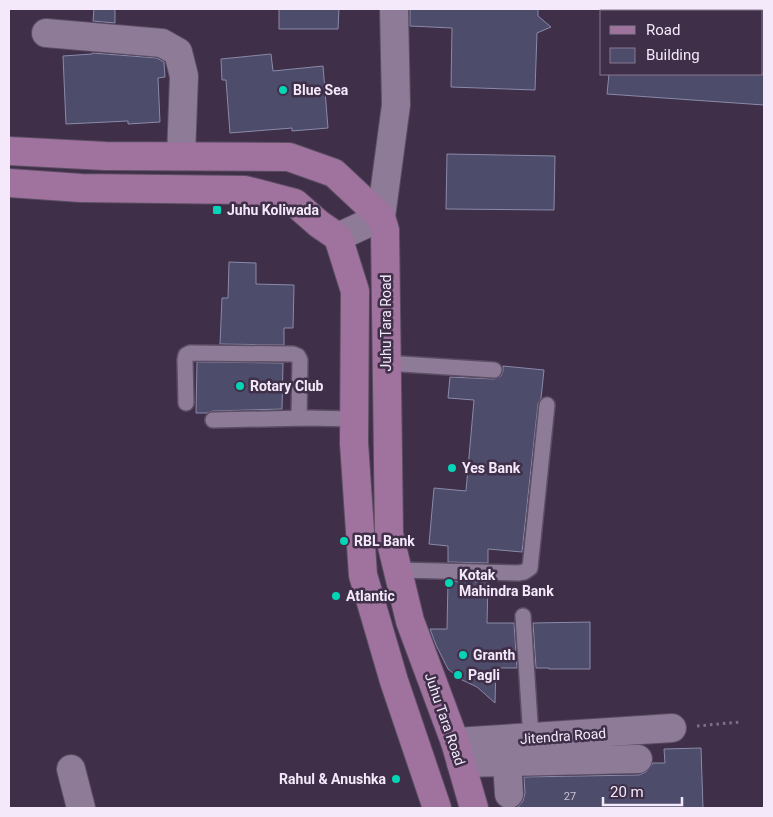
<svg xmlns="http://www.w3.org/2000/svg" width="773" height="817" font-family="Roboto,sans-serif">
<rect width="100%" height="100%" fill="#3f2f48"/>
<g fill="#4d4c6a" stroke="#8a8aaa">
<polygon points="94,9 115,9 115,23 93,21"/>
<polygon points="279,9 339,9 338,29 279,29"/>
<polygon points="410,9 538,9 538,16 551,27 537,33 535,90 451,87 452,28 410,26"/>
<polygon points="92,53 157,58 164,62 165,77 158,78 160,122 128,124 128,121 66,124 63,56 92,54"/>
<polygon points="271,54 273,71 323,66 328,128 292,131 292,128 230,133 226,80 222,80 221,59"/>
<polygon points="609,74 764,74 764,105 607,94"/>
<polygon points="447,154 555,156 554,210 446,209"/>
<polygon points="229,262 256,263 256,284 294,285 293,328 284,328 284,345 220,344 222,298 228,298"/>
<polygon points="197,362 283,363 282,409 213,411 207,413 196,413"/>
<polygon points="503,366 544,370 541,398 538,404 522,552 488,549 488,563 448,562 448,546 429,544 434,488 466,491 474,400 448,398 450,377 494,379 501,376 503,371"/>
<polygon points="448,581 488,582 487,623 514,623 517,668 496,668 495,703 477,687 460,679 448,669 436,645 430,629 447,629"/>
<polygon points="590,622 590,669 549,669 549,668 536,668 533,623"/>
<polygon points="701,748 703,808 514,808 518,807 523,801 525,793 524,777 639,775 646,772 653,763 665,763 664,749"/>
</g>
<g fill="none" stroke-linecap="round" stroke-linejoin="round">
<g stroke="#5b4d63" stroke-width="18">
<g id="service">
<polyline points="386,363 494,370"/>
<polyline points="186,403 185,360 186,355 190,353 293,354 298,356 300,360 299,418"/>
<polyline points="213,420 308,418 354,419"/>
<polyline points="398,570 518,573 524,572 530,568 547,405"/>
<polyline points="523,616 531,738"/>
</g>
</g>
<g stroke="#5b4d63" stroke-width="30">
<g id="minor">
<polyline points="46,33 162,43 178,52 184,76 181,156"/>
<polyline points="338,237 381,217 396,105 394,9"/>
<polyline points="455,742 672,728"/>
<polyline points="507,761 509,794"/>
<polyline points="461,763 638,759"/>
<polyline points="71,769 81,808"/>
</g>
</g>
<g stroke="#5b4d63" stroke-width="30">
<g id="secondary">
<polyline points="9,151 105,156 289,157 334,173 381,217 385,230 389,534 410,621 455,742 474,808"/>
<polyline points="9,183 81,188 245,190 295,203 319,224 338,237 355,291 354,443 363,575 394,681 437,808"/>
</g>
</g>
<polyline stroke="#7e7086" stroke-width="3" stroke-dasharray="2.5 4" stroke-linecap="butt" points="697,726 740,722"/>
<use href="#service" stroke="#8d7b98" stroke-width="15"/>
<use href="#minor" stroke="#8d7b98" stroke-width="28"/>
<use href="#secondary" stroke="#a0739e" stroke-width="28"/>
</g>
<g fill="#05d5b6" stroke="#3f2f48" stroke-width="2">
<circle cx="283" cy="90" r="5"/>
<rect x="212" y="205" width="10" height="10" rx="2.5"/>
<circle cx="240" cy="386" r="5"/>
<circle cx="452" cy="468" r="5"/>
<circle cx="344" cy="541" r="5"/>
<circle cx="449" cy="583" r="5"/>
<circle cx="336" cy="596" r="5"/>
<circle cx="463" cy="655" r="5"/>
<circle cx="458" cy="675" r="5"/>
<circle cx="396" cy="779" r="5"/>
</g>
<g text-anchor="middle" stroke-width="5" stroke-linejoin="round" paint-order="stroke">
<g font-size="11" fill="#cac2d6">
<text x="570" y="800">27</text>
</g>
<g font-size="14" font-weight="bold" fill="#f3e9fa" stroke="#3f2f48" text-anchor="start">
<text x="293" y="95">Blue Sea</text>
<text x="227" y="215">Juhu Koliwada</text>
<text x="250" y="391">Rotary Club</text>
<text x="462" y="473">Yes Bank</text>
<text x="354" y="546">RBL Bank</text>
<text x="459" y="580">Kotak<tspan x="459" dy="16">Mahindra Bank</tspan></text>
<text x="346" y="601">Atlantic</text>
<text x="473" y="660">Granth</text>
<text x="468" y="680">Pagli</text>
<text x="386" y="784" text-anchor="end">Rahul &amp; Anushka</text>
</g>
<g font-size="14" fill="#f3e9fa" stroke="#3f2f48">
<text transform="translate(386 323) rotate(-90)" y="5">Juhu Tara Road</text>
<text transform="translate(445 719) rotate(71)" y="5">Juhu Tara Road</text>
<text transform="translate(563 736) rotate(-4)" y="5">Jitendra Road</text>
</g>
</g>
<rect width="773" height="817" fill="none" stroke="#f3e9fa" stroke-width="20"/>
<rect x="600" y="10" width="162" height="65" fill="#3f2f48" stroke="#87798f"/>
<rect x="610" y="26" width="25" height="8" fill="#a0739e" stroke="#87798f"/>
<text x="646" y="35" font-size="15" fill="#f3e9fa">Road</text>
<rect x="610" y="48" width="25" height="15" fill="#4d4c6a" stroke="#87798f"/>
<text x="646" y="60" font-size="15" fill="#f3e9fa">Building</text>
<path d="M603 797v8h79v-8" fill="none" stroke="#f3e9fa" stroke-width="2.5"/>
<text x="610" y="797" font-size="15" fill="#f3e9fa" stroke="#3f2f48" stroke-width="4" paint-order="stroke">20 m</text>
</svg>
